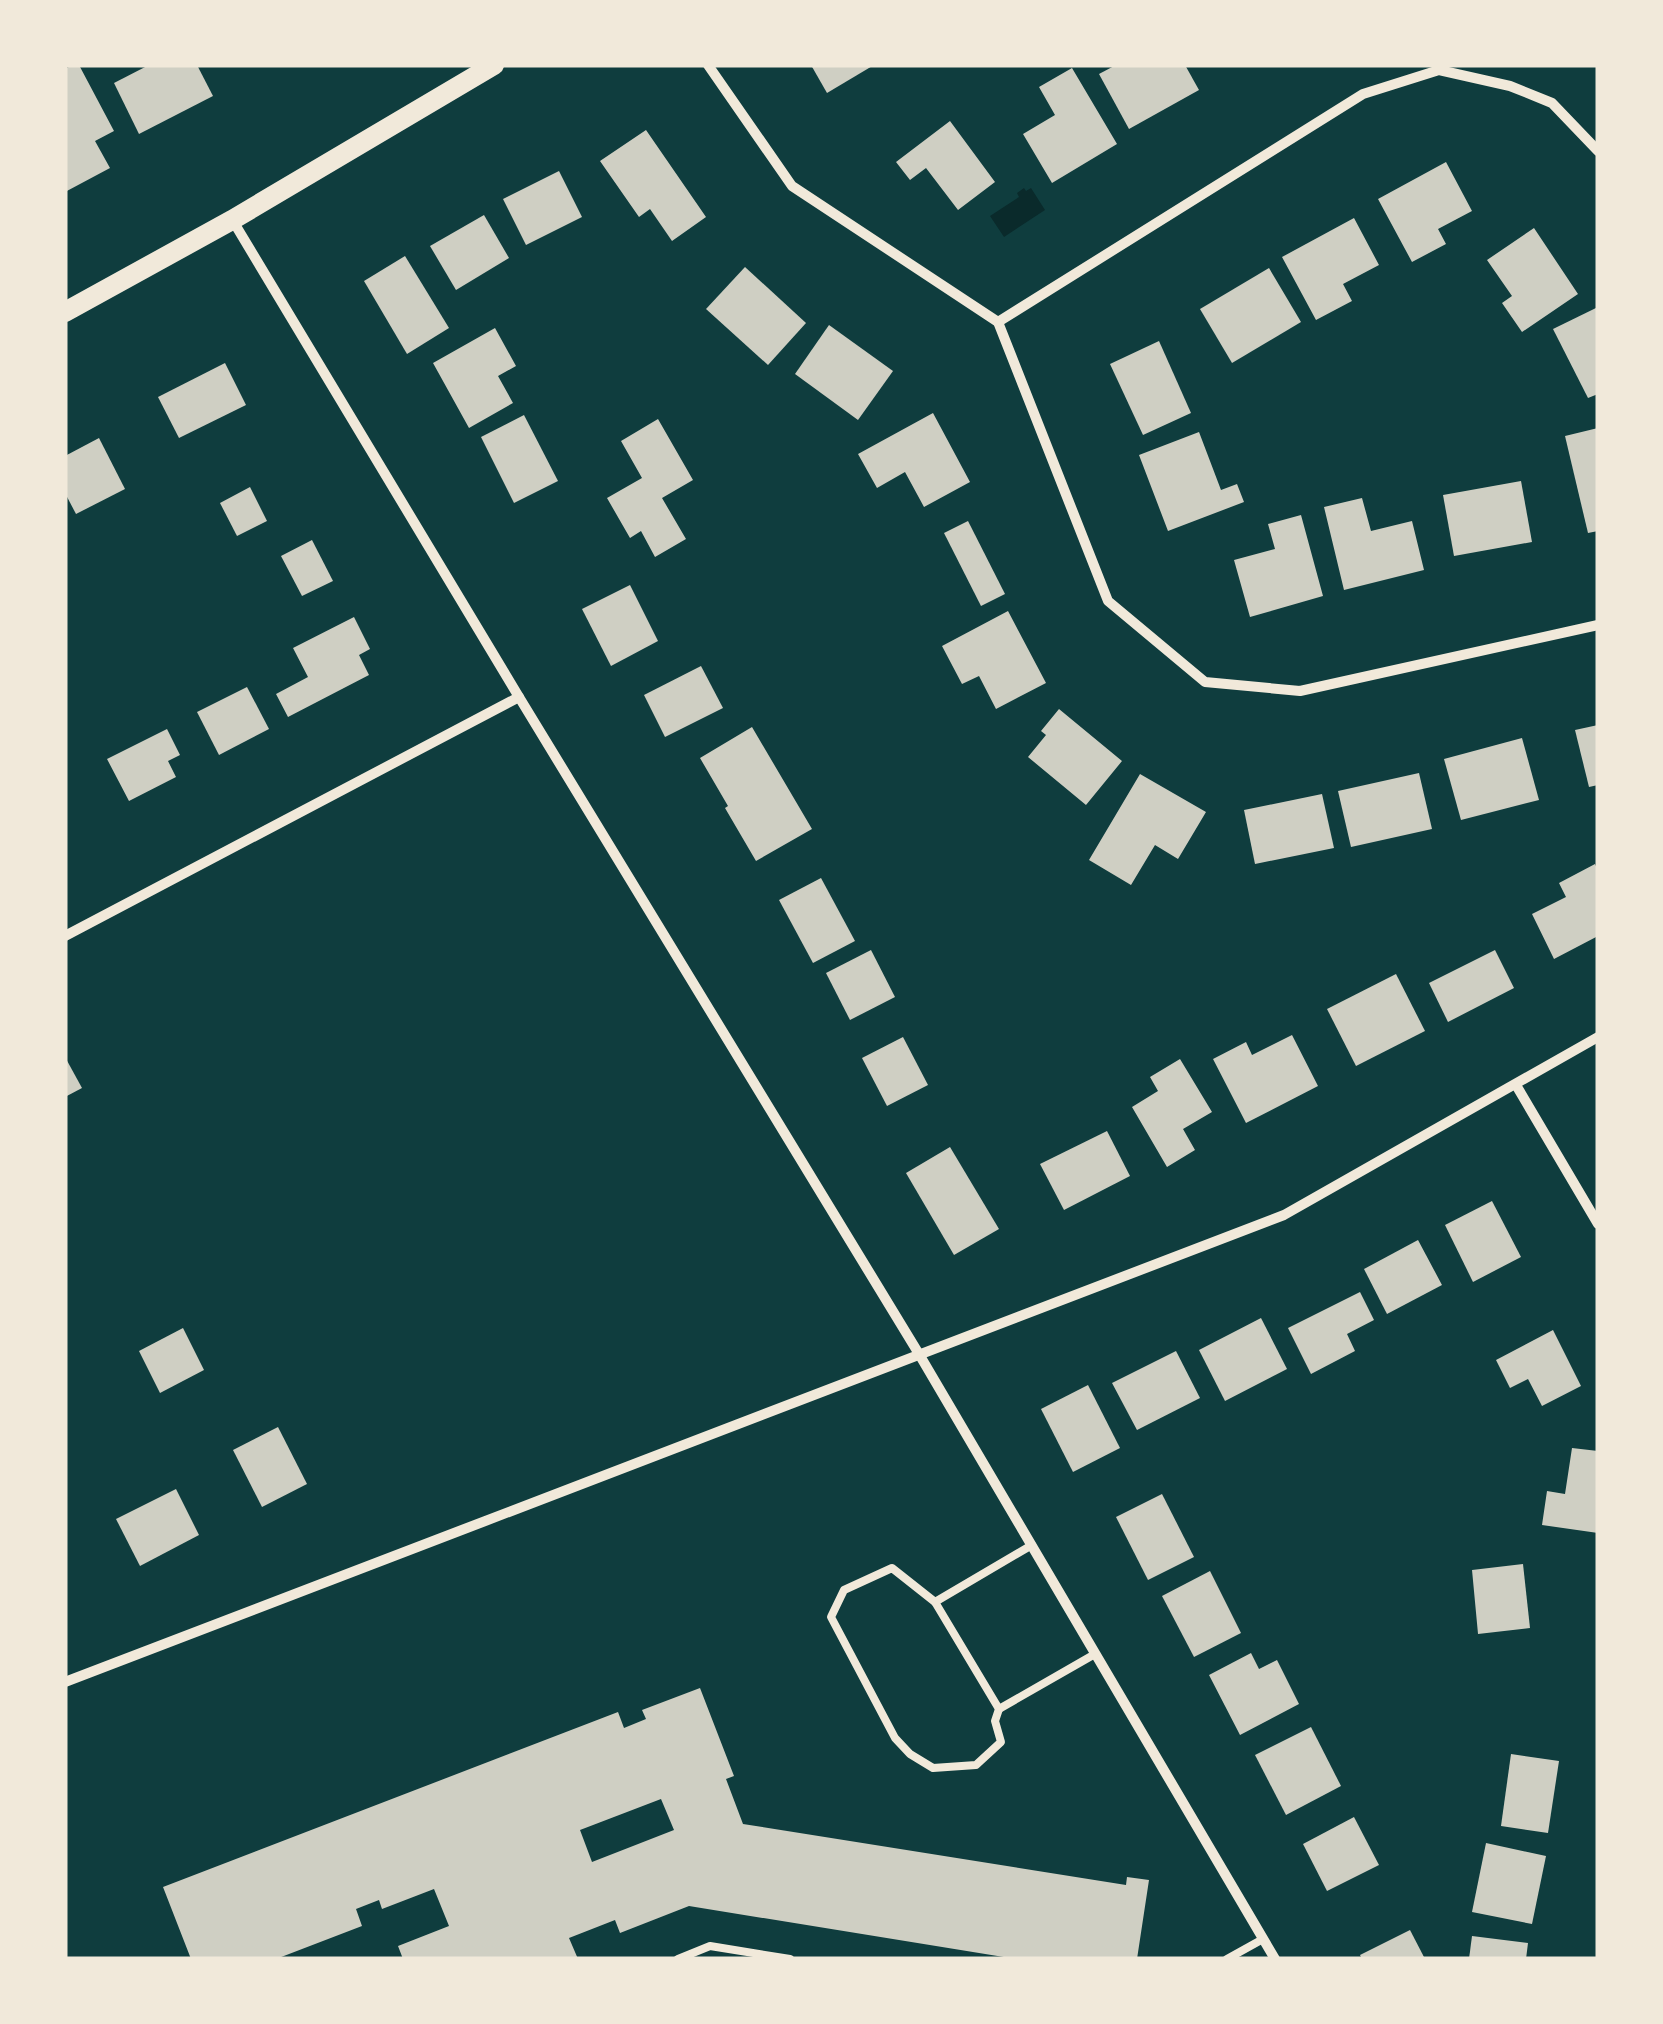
<svg xmlns="http://www.w3.org/2000/svg" width="1663" height="2024" font-family="'Sofia Sans Condensed',sans-serif">
<rect width="100%" height="100%" fill="#0f3d3e"/>
<polygon fill="#0a2a2b" points="1024,188 1026,191 1031,188 1045,210 1004,237 990,216 1019,197 1017,193"/>
<g fill="#cfcfc3" fill-rule="evenodd">
<polygon points="72,65 79,65 114,131 95,141 110,168 65,192 65,69"/>
<polygon points="149,65 197,65 213,96 139,134 114,83"/>
<polygon points="811,65 874,65 827,93"/>
<polygon points="1116,65 1185,65 1199,90 1129,129 1099,74"/>
<polygon points="1072,68 1117,144 1052,183 1023,134 1055,115 1039,87"/>
<polygon points="950,121 995,182 958,210 926,168 910,180 896,162"/>
<polygon points="646,130 706,217 672,241 650,209 639,217 600,161"/>
<polygon points="1446,162 1472,211 1438,229 1446,244 1412,262 1378,199"/>
<polygon points="559,171 582,217 526,245 503,199"/>
<polygon points="484,215 509,258 456,290 430,246"/>
<polygon points="1354,218 1379,265 1343,284 1352,301 1316,320 1282,257"/>
<polygon points="1534,228 1578,294 1522,332 1502,303 1512,296 1487,260"/>
<polygon points="405,256 449,328 407,354 364,281"/>
<polygon points="745,267 806,323 768,365 706,309"/>
<polygon points="1269,268 1301,322 1232,363 1200,309"/>
<polygon points="1598,307 1598,394 1588,398 1553,329"/>
<polygon points="829,325 893,371 858,420 795,374"/>
<polygon points="495,328 516,366 498,376 513,403 469,428 433,363"/>
<polygon points="1159,341 1191,413 1143,435 1110,364"/>
<polygon points="225,363 246,405 179,438 158,397"/>
<polygon points="933,413 970,482 924,507 905,472 877,488 858,454"/>
<polygon points="524,415 558,481 514,503 481,437"/>
<polygon points="658,419 693,480 662,498 686,539 655,557 641,531 630,538 607,498 642,478 621,441"/>
<polygon points="1598,428 1598,531 1588,533 1565,436"/>
<polygon points="1199,432 1221,490 1237,484 1244,502 1168,531 1139,455"/>
<polygon points="99,438 125,489 76,514 65,493 65,456"/>
<polygon points="1521,481 1532,542 1454,556 1443,495"/>
<polygon points="250,487 267,521 237,536 220,503"/>
<polygon points="1362,498 1371,531 1412,521 1424,570 1344,590 1324,507"/>
<polygon points="1301,515 1323,596 1250,617 1234,560 1275,549 1268,524"/>
<polygon points="968,521 1005,594 981,606 944,533"/>
<polygon points="312,540 333,581 302,596 281,556"/>
<polygon points="630,585 658,641 611,666 582,609"/>
<polygon points="1008,611 1046,683 996,709 979,676 962,684 942,646"/>
<polygon points="354,617 370,649 359,655 369,675 288,717 276,694 308,677 293,648"/>
<polygon points="701,666 723,708 665,737 644,695"/>
<polygon points="247,687 269,729 219,755 197,712"/>
<polygon points="1059,709 1122,761 1086,805 1028,757 1046,735 1041,731"/>
<polygon points="1598,725 1598,785 1589,787 1575,730"/>
<polygon points="752,727 812,829 756,861 725,808 728,806 700,758"/>
<polygon points="167,729 180,755 168,761 176,777 129,801 107,759"/>
<polygon points="1522,738 1539,800 1461,820 1444,759"/>
<polygon points="1419,773 1432,829 1351,847 1338,791"/>
<polygon points="1140,774 1206,812 1178,859 1155,845 1131,885 1089,860"/>
<polygon points="1322,794 1334,848 1255,864 1244,810"/>
<polygon points="1595,864 1598,871 1598,936 1554,959 1532,914 1566,897 1559,883"/>
<polygon points="821,878 855,941 813,963 779,900"/>
<polygon points="871,950 895,997 850,1020 826,973"/>
<polygon points="1495,950 1514,988 1448,1022 1429,983"/>
<polygon points="1396,974 1425,1031 1356,1066 1327,1009"/>
<polygon points="1292,1035 1318,1086 1246,1123 1213,1059 1246,1042 1252,1055"/>
<polygon points="903,1037 928,1085 887,1106 862,1058"/>
<polygon points="65,1057 82,1088 65,1097"/>
<polygon points="1180,1059 1212,1112 1183,1129 1195,1150 1167,1167 1132,1107 1158,1091 1150,1077"/>
<polygon points="1107,1131 1130,1176 1064,1210 1040,1164"/>
<polygon points="950,1147 999,1229 954,1255 906,1173"/>
<polygon points="1492,1201 1521,1257 1473,1282 1445,1225"/>
<polygon points="1418,1240 1442,1285 1387,1314 1364,1269"/>
<polygon points="1360,1292 1374,1320 1347,1334 1355,1351 1311,1374 1288,1328"/>
<polygon points="1261,1318 1287,1369 1225,1401 1199,1350"/>
<polygon points="183,1328 204,1370 160,1393 139,1351"/>
<polygon points="1553,1330 1581,1386 1542,1406 1528,1379 1510,1388 1496,1360"/>
<polygon points="1176,1351 1200,1398 1137,1430 1112,1383"/>
<polygon points="1088,1385 1120,1448 1073,1472 1041,1409"/>
<polygon points="278,1427 307,1484 262,1507 233,1450"/>
<polygon points="1572,1448 1598,1451 1598,1533 1542,1525 1547,1491 1565,1494"/>
<polygon points="176,1489 199,1535 140,1566 116,1519"/>
<polygon points="1162,1494 1194,1557 1148,1580 1116,1517"/>
<polygon points="1523,1564 1530,1628 1478,1634 1472,1570"/>
<polygon points="1210,1571 1241,1633 1194,1657 1162,1596"/>
<polygon points="1251,1653 1259,1669 1277,1660 1299,1704 1240,1735 1209,1675"/>
<path d="M700,1688L734,1776L726,1779L743,1824L1126,1885L1127,1877L1149,1880L1137,1959H1016L689,1906L620,1933L615,1920L569,1938L578,1959H403L398,1946L449,1926L434,1889L382,1909L379,1900L356,1909L362,1926L276,1959H191L163,1887L618,1712L624,1728L646,1719L642,1710ZM661,1799L674,1830L592,1862L580,1830Z"/>
<polygon points="1311,1727 1341,1786 1286,1815 1255,1755"/>
<polygon points="1511,1754 1559,1761 1548,1833 1501,1826"/>
<polygon points="1354,1817 1379,1865 1327,1891 1303,1844"/>
<polygon points="1486,1843 1546,1856 1532,1924 1472,1912"/>
<polygon points="1410,1930 1425,1959 1362,1959 1360,1955"/>
<polygon points="1472,1936 1528,1943 1526,1959 1469,1959"/>
</g>
<g fill="none" stroke-linecap="round" stroke-linejoin="round">
<g stroke="#f1e9da" stroke-width="8">
<polygon points="892,1568 935,1602 999,1709 995,1721 1001,1742 976,1765 933,1768 910,1754 895,1738 831,1617 844,1590"/>
<polyline points="935,1602 1032,1545"/>
<polyline points="999,1709 1095,1654"/>
<polyline points="678,1959 710,1946 790,1959"/>
<polyline points="1227,1959 1263,1939"/>
</g>
<g stroke="#f1e9da" stroke-width="10">
<polyline points="708,65 792,186 998,322 1108,601 1205,682 1300,691 1598,625"/>
<polyline points="233,221 519,697 919,1354 1275,1959"/>
<polyline points="998,322 1363,94 1439,70 1510,86 1552,103 1598,151"/>
<polyline points="65,936 519,697"/>
<polyline points="1516,1085 1598,1224"/>
<polyline points="65,1682 1284,1215 1598,1037"/>
</g>
<polyline stroke="#f1e9da" stroke-width="20" points="65,312 232,220 494,65"/>
</g>
<rect width="1663" height="2024" fill="none" stroke="#f1e9da" stroke-width="135"/>
</svg>
